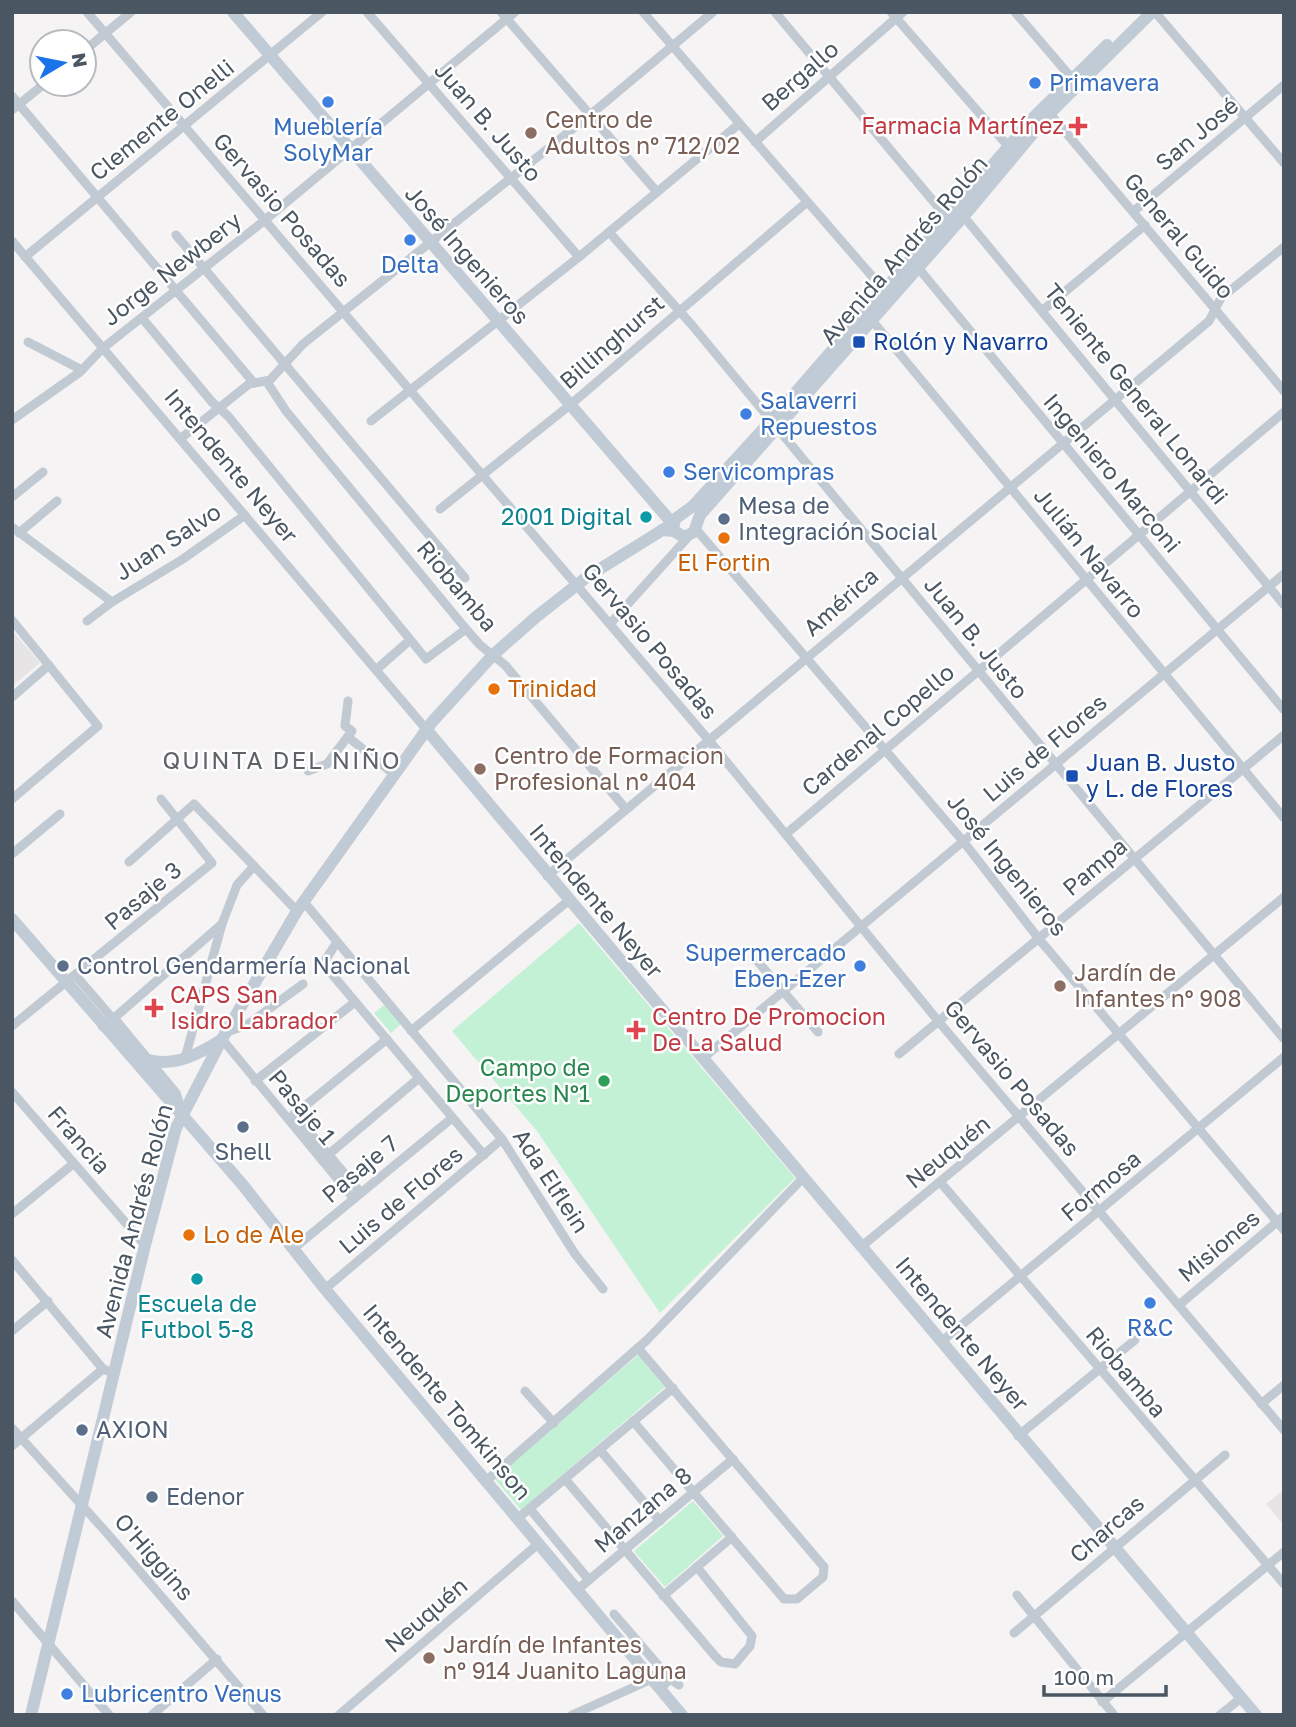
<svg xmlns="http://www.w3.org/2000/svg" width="1296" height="1727" font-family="'Golos Text',sans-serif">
<rect width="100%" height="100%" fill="#f5f3f3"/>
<g fill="#e6e4e5">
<polygon points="12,630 40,663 12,686"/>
<polygon points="1284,1489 1284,1525 1266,1504"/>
</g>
<g fill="#c3f1d5">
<polygon points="579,923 795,1178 660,1313 537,1131 452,1031"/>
<polygon points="384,1005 401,1024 391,1033 374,1013"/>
<polygon points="638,1355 665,1387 521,1510 494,1478"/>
<polygon points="693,1501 723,1536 665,1587 634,1551"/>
</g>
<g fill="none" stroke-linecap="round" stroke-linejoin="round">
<g stroke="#c1cad2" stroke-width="9">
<polyline points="87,12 707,738 939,1022 1284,1430"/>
<polyline points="367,12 579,257"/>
<polyline points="501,12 657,192"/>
<polyline points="643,12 884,290"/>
<polyline points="775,12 949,220"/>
<polyline points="891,12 1008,146"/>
<polyline points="1015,12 1075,82"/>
<polyline points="1155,12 1284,163"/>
<polyline points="84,51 131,12"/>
<polyline points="12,96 254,383"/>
<polyline points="1046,109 1284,391"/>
<polyline points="12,110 44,84"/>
<polyline points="755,142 903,12"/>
<polyline points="1134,211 1284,85"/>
<polyline points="960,212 1284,605"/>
<polyline points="609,232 691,324 1284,1039"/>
<polyline points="176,235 465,578"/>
<polyline points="12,241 426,729"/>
<polyline points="25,257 322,12"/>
<polyline points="915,264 1284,710"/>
<polyline points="1043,310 1145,225"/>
<polyline points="142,318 212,402 228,416 426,659 466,629"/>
<polyline points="870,318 1284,818"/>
<polyline points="28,342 82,370"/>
<polyline points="267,382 286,411 466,629 480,645 505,665 625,808"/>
<polyline points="12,420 80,372 103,348 265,220 515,12"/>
<polyline points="371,421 579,257 739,124"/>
<polyline points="180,439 249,384 270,380 303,344 590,115 713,12"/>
<polyline points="12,497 43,472"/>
<polyline points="440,509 570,405 807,202"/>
<polyline points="12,527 112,602 183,559 245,515"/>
<polyline points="695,528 963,841 1039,939 1284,1230"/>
<polyline points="19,533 57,501"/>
<polyline points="12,620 98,726 12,799"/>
<polyline points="87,621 112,602"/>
<polyline points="610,624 689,536"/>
<polyline points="377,669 410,640"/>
<polyline points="12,697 49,665"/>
<polyline points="348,737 395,775"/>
<polyline points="308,771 327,764 352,731 345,726 348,701"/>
<polyline points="786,834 1284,412"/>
<polyline points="12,854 60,814"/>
<polyline points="129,862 194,804 254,866"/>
<polyline points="547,876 1209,321 1221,298 1284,247"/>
<polyline points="304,902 502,1139 575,1254 603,1289"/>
<polyline points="337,942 326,959 331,973 484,1155"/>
<polyline points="754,957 818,1032"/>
<polyline points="76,976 113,1019 222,924"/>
<polyline points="12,1026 212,863 161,799"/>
<polyline points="411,1031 568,901"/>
<polyline points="227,1032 247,1025 303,984"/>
<polyline points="222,1039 354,1199"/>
<polyline points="899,1054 1284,735"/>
<polyline points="185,1058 222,924 237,885 254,866 297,911"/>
<polyline points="702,1059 1284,574"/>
<polyline points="255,1081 355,1002"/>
<polyline points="12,1092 145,1245"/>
<polyline points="294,1114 361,1193"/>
<polyline points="289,1119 387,1039"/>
<polyline points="322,1160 419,1078"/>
<polyline points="941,1183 1284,1584"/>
<polyline points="12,1214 73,1164"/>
<polyline points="862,1246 1284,897"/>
<polyline points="293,1249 452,1118"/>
<polyline points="12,1260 103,1369"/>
<polyline points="325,1289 502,1139"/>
<polyline points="1179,1305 1284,1216"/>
<polyline points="12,1331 48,1301"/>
<polyline points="941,1342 1284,1057"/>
<polyline points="525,1391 554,1423"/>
<polyline points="1261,1404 1284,1385"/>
<polyline points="633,1421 784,1599 797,1599 823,1577 824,1567 638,1348"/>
<polyline points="12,1428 106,1532 263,1715"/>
<polyline points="1018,1436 1135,1340"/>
<polyline points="12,1446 103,1369 108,1371"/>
<polyline points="600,1450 660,1521"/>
<polyline points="565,1479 715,1656 721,1662 735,1664 750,1646 752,1636 697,1567"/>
<polyline points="486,1481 647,1340 803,1178"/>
<polyline points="530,1509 589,1580"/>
<polyline points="517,1519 673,1388"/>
<polyline points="577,1590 733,1459"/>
<polyline points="1017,1595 1114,1715"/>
<polyline points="663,1596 732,1537"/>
<polyline points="12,1601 109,1715"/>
<polyline points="614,1614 670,1679"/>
<polyline points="1014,1633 1225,1455"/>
<polyline points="660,1689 670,1679 679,1685"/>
<polyline points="1102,1702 1284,1552"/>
<polyline points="152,1715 217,1659"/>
<polyline points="339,1715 538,1544"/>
<polyline points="572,1715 652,1679"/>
<polyline points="1220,1715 1241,1698"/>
</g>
<g stroke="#c1cbd6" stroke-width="12">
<polyline points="233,12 672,523"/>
<polyline points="673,529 675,519 693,506 778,413 1035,116 1107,45"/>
<polyline points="662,530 674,531 684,537 694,532 700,515 969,210 1050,113 1152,12"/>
<polyline points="426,729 1256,1715"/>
<polyline points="12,919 242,1184 325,1289 682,1715"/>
<polyline points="104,1026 113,1019 175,1094 180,1111"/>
<path d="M148,1060C175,1067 199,1054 221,1040"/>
<polyline points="31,1715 145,1245 176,1128 222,1039 297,911 432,722 493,655 536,617 587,577 672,524"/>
</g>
</g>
<g fill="#3f7fe0" stroke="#fff" stroke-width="2.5">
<circle cx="1035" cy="83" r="7"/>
<circle cx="328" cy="102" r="7"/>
<circle cx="410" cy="240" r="7"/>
<circle cx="746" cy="414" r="7"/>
<circle cx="669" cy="472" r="7"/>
<circle cx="860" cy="966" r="7"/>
<circle cx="1150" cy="1303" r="7"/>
<circle cx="67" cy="1694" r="7"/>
</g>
<g fill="#e0444e" stroke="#fff" stroke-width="2.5">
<path d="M1074.5 115.5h7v7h7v7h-7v7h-7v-7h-7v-7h7z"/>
<path d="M150.5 997.5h7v7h7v7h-7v7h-7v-7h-7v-7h7z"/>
<path d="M632.5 1019.5h7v7h7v7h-7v7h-7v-7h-7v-7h7z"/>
</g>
<g fill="#8d6e63" stroke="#fff" stroke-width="2.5">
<circle cx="531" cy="133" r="7"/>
<circle cx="480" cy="769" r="7"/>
<circle cx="1060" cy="986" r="7"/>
<circle cx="429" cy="1658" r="7"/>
</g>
<g fill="#1a4fb4" stroke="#fff" stroke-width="2.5">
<rect x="852" y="335" width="14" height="14" rx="3.5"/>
<rect x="1065" y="769" width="14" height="14" rx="3.5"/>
</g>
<g fill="#0f9aa8" stroke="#fff" stroke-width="2.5">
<circle cx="646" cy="517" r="7"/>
<circle cx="197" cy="1279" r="7"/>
</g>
<g fill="#5c6f8a" stroke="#fff" stroke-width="2.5">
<circle cx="724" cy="519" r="7"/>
<circle cx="63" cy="966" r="7"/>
<circle cx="243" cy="1127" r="7"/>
<circle cx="82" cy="1430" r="7"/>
<circle cx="152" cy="1497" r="7"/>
</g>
<g fill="#e8710a" stroke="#fff" stroke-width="2.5">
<circle cx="724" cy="538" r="7"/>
<circle cx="494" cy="689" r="7"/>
<circle cx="189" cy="1235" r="7"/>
</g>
<circle fill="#2e9e5b" stroke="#fff" stroke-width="2.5" cx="604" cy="1081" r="7"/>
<g text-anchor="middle" stroke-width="5" stroke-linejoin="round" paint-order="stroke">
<g font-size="23" fill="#4a5661" stroke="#fff">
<text transform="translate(800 76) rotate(-41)" y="8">Bergallo</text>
<text transform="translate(162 120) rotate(-39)" y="8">Clemente Onelli</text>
<text transform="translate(488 122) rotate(49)" y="8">Juan B. Justo</text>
<text transform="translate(1197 134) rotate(-40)" y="8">San José</text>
<text transform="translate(282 210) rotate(49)" y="8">Gervasio Posadas</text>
<text transform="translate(1179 236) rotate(50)" y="8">General Guido</text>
<text transform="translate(904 250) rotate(-49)" y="8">Avenida Andrés Rolón</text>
<text transform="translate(467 255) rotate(49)" y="8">José Ingenieros</text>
<text transform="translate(172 269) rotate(-38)" y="8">Jorge Newbery</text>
<text transform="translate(612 342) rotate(-41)" y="8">Billinghurst</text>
<text transform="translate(1136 394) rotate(51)" y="8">Teniente General Lonardi</text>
<text transform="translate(231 466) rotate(50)" y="8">Intendente Neyer</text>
<text transform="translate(1112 473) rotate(50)" y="8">Ingeniero Marconi</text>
<text transform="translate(168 542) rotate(-33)" y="8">Juan Salvo</text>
<text transform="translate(1089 553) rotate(51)" y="8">Julián Navarro</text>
<text transform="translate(457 586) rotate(50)" y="8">Riobamba</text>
<text transform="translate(841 602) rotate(-41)" y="8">América</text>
<text transform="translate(976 638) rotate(51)" y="8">Juan B. Justo</text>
<text transform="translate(650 641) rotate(50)" y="8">Gervasio Posadas</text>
<text transform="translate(878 730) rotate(-40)" y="8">Cardenal Copello</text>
<text transform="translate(1045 748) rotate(-40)" y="8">Luis de Flores</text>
<text transform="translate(1007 865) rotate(51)" y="8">José Ingenieros</text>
<text transform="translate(1095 867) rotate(-40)" y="8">Pampa</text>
<text transform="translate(143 896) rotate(-40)" y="8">Pasaje 3</text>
<text transform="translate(596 901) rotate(50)" y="8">Intendente Neyer</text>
<text transform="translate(1012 1078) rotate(50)" y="8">Gervasio Posadas</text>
<text transform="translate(302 1107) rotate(50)" y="8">Pasaje 1</text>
<text transform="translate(79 1140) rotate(49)" y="8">Francia</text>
<text transform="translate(948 1152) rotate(-39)" y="8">Neuquén</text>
<text transform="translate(360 1169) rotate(-40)" y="8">Pasaje 7</text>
<text transform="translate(551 1181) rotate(57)" y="8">Ada Elflein</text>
<text transform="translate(1101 1186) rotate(-40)" y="8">Formosa</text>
<text transform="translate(401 1200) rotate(-40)" y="8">Luis de Flores</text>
<text transform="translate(134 1221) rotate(-75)" y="8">Avenida Andrés Rolón</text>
<text transform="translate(1219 1246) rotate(-40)" y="8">Misiones</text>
<text transform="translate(962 1334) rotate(50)" y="8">Intendente Neyer</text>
<text transform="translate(1126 1372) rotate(50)" y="8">Riobamba</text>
<text transform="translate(447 1402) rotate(50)" y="8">Intendente Tomkinson</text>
<text transform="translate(643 1510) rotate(-40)" y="8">Manzana 8</text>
<text transform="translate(1107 1529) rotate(-41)" y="8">Charcas</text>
<text transform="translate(154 1557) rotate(49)" y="8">O'Higgins</text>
<text transform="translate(426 1615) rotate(-41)" y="8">Neuquén</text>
</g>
<g font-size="23" fill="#366cbe" stroke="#fff" text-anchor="start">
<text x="1049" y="91">Primavera</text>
<text x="328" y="135" text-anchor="middle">Mueblería<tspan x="328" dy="26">SolyMar</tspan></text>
<text x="410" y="273" text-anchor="middle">Delta</text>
<text x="760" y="409">Salaverri<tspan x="760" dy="26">Repuestos</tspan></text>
<text x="683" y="480">Servicompras</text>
<text x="846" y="961" text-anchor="end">Supermercado<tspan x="846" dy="26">Eben-Ezer</tspan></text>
<text x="1150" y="1336" text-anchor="middle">R&amp;C</text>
<text x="81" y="1702">Lubricentro Venus</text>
</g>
<g font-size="23" fill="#785e54" stroke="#fff" text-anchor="start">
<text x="545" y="128">Centro de<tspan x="545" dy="26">Adultos nº 712/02</tspan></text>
<text x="494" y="764">Centro de Formacion<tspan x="494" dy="26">Profesional nº 404</tspan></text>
<text x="1074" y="981">Jardín de<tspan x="1074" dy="26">Infantes nº 908</tspan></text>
<text x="443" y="1653">Jardín de Infantes<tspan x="443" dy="26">nº 914 Juanito Laguna</tspan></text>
</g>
<g font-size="23" fill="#be3a42" stroke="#fff" text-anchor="start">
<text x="1064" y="134" text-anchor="end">Farmacia Martínez</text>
<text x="170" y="1003">CAPS San<tspan x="170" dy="26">Isidro Labrador</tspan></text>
<text x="652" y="1025">Centro De Promocion<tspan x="652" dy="26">De La Salud</tspan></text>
</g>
<g font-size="23" fill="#164399" stroke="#fff" text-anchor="start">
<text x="873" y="350">Rolón y Navarro</text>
<text x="1086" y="771">Juan B. Justo<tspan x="1086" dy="26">y L. de Flores</tspan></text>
</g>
<g font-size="23" fill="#4e5e75" stroke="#fff" text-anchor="start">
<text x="738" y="514">Mesa de<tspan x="738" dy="26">Integración Social</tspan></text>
<text x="77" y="974">Control Gendarmería Nacional</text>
<text x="243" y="1160" text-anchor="middle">Shell</text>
<text x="96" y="1438">AXION</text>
<text x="166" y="1505">Edenor</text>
</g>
<g font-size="23" fill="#0d838f" stroke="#fff" text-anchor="end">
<text x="632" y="525">2001 Digital</text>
<text x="197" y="1312" text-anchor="middle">Escuela de<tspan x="197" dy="26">Futbol 5-8</tspan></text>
</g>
<g font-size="23" fill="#c56008" stroke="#fff" text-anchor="start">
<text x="724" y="571" text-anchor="middle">El Fortin</text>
<text x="508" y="697">Trinidad</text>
<text x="203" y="1243">Lo de Ale</text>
</g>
<g font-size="23" fill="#27864d" stroke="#fff" text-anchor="end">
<text x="590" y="1076">Campo de<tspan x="590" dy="26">Deportes Nº1</tspan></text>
</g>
<g font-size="24" letter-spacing="2" fill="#5f6368" stroke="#fff">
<text x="282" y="769">QUINTA DEL NIÑO</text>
</g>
</g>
<rect width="1296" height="1727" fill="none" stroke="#4a5661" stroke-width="28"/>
<g transform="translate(63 63) rotate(80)"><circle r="33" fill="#ffffff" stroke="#b7bbc0" stroke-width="2"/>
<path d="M0-5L12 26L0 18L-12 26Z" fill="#1a73e8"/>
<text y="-10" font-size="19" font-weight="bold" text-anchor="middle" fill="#4a5661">N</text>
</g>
<path d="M1044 1685v10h122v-10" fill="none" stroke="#4a5661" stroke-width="3.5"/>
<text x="1054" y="1685" font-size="21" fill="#4a5661" stroke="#ffffff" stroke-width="5" paint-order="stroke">100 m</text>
</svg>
